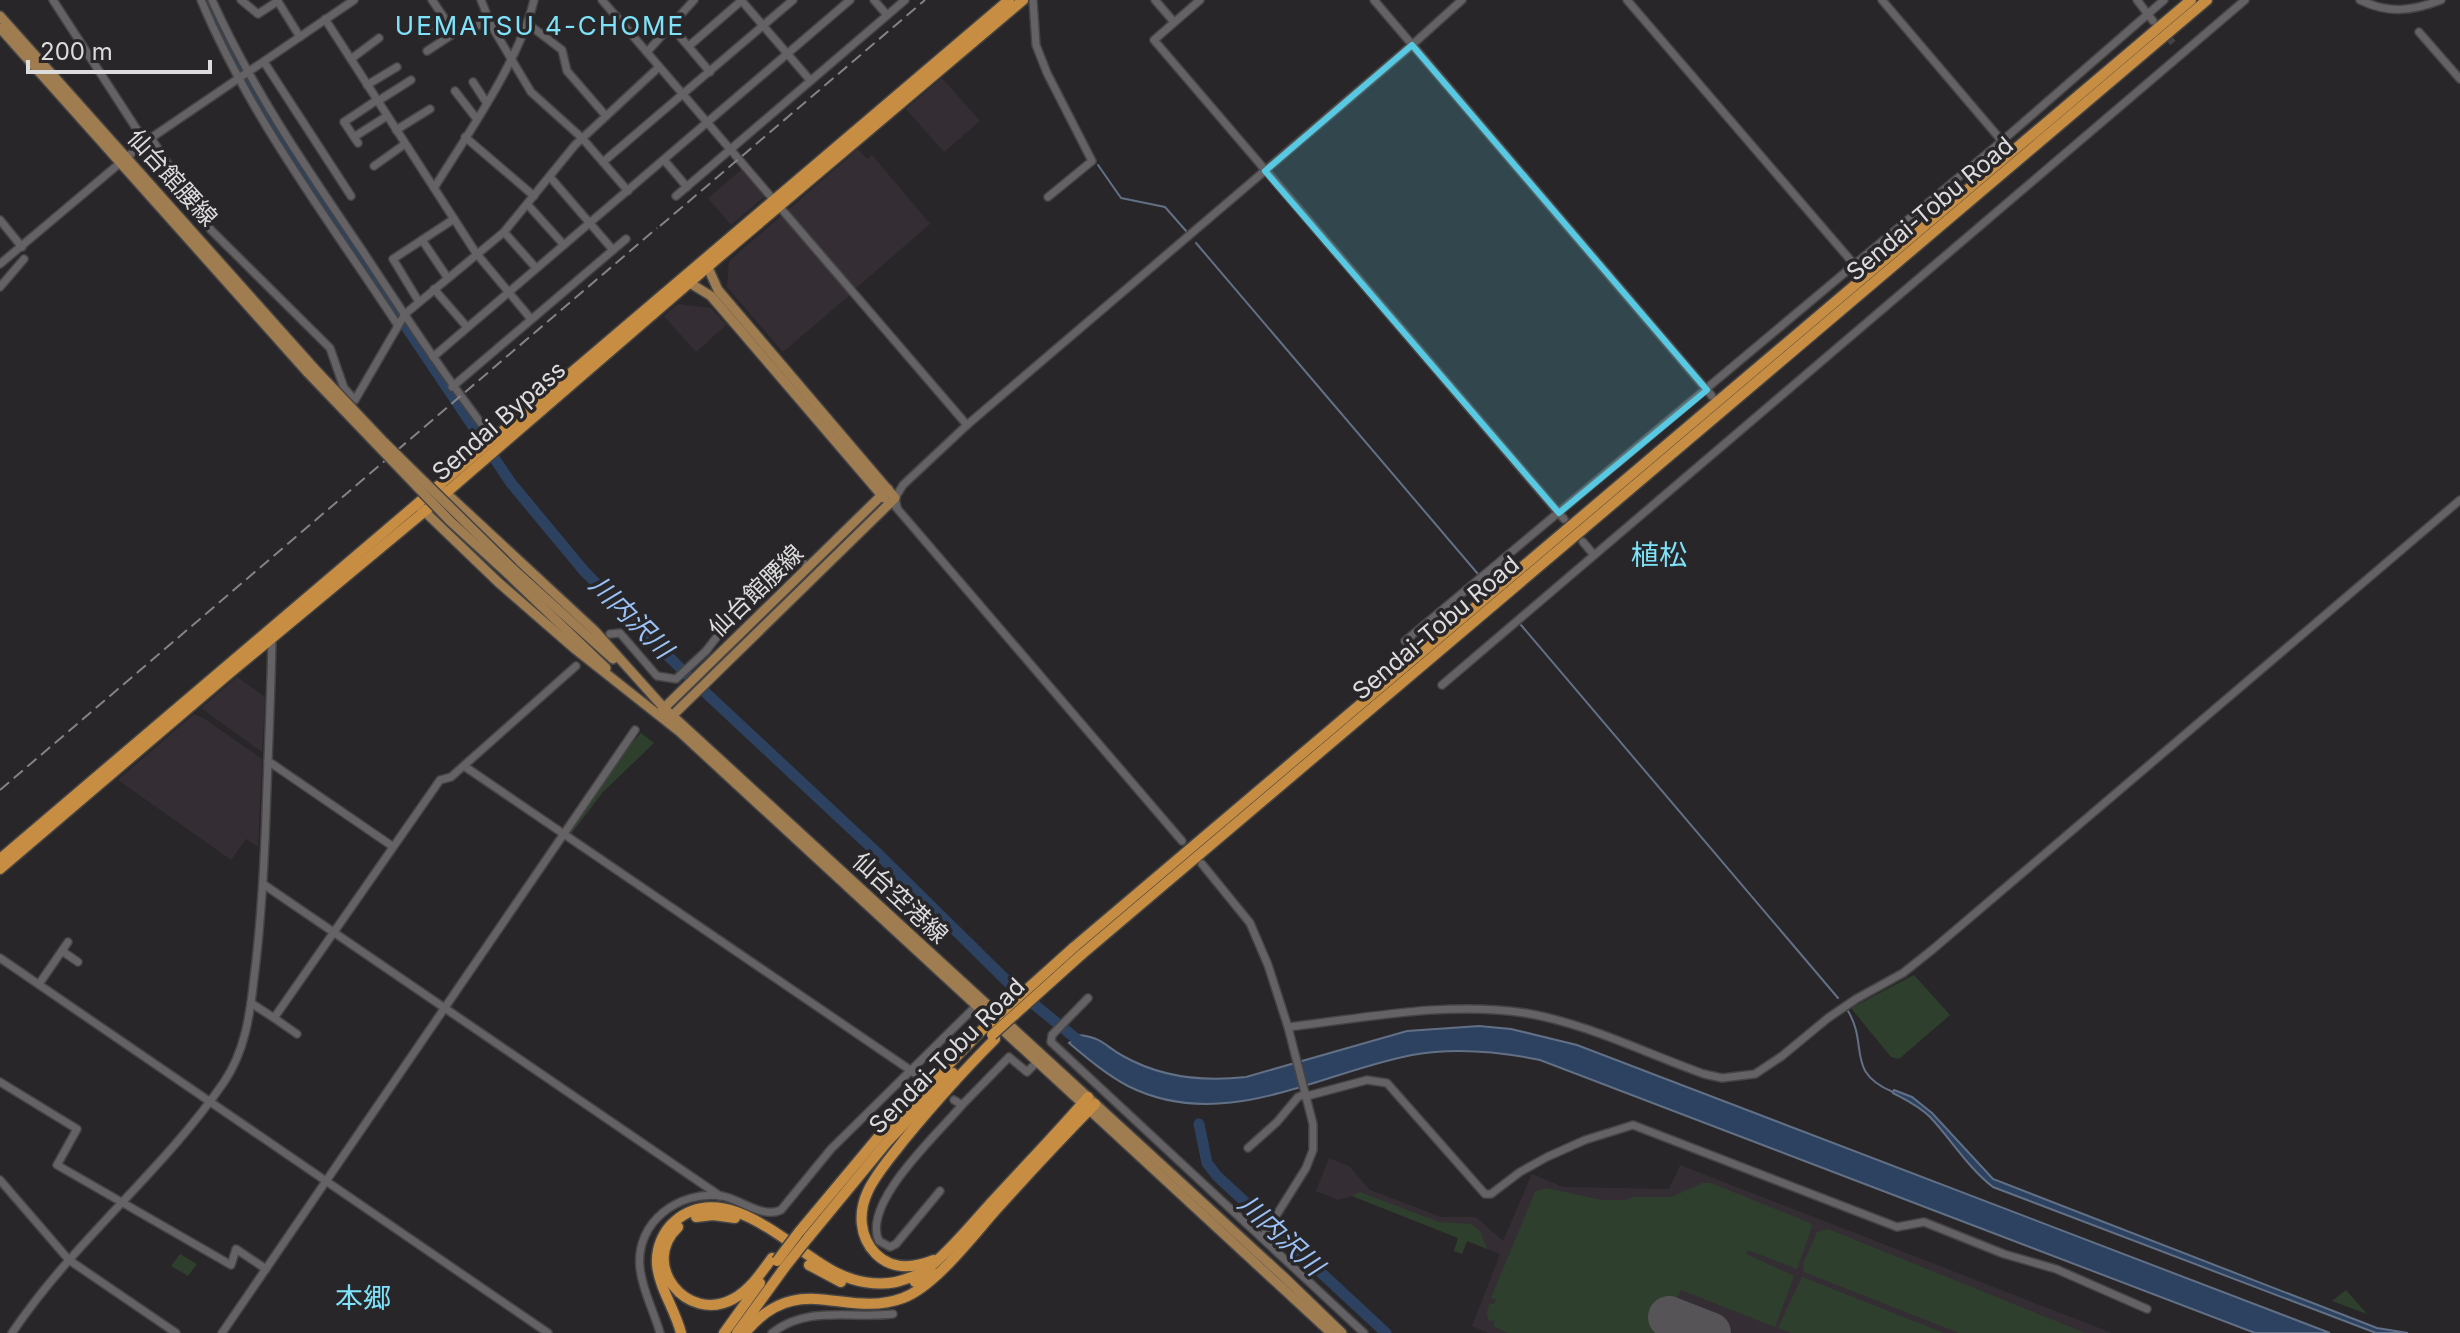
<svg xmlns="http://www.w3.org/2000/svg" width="2460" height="1333" font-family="Inter,'Noto Sans JP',sans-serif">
<rect width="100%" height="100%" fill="#282628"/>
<g fill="#342e34">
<polygon points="942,78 980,121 944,152 906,109"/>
<polygon points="858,149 867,159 872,155 930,224 855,289 788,210"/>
<polygon points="741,170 765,196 731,225 708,198"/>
<polygon points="782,215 851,294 783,352 727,287 729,261"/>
<polygon points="678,304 711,308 726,325 696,352 664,316"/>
<polygon points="237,677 265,697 262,752 201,708"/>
<polygon points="194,714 205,719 262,759 258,847 246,839 231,860 118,780"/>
<polygon points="1329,1158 1349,1166 1370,1190 1441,1217 1476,1217 1503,1241 1532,1174 1563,1187 1669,1189 1680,1165 2112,1333 1488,1333 1472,1326 1500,1254 1467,1241 1462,1254 1454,1251 1458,1238 1352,1196 1338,1200 1316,1191"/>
</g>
<g fill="#2e402d">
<polygon points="641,733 654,743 603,792 571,834 569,832 621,755"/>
<polygon points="1914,975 1950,1015 1899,1059 1891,1057 1851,1008"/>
<polygon points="1703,1183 1711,1183 1810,1223 1812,1226 1797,1269 1748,1250 1746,1254 1794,1276 1775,1327 1681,1290 1663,1333 1508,1333 1493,1326 1495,1320 1489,1321 1487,1313 1489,1304 1494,1304 1496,1299 1491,1298 1535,1192 1546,1188 1602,1200 1626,1200 1634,1197 1671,1197"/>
<polygon points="1360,1192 1439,1222 1471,1224 1480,1231 1487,1249 1467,1241 1462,1254 1454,1251 1458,1238 1352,1196"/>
<polygon points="1828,1229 2085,1333 1959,1333 1804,1272 1803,1264 1817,1232"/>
<polygon points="180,1254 197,1264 188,1276 171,1266"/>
<polygon points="1802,1277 1944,1333 1791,1333 1778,1328"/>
<polygon points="2346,1290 2367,1314 2332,1301"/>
</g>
<g fill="#2d4260" stroke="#627086" stroke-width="2">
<path d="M1479,1026L1511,1029L1577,1045L2330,1333H2255L1540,1060C1497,1051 1455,1047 1412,1055C1319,1073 1223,1134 1128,1086C1107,1075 1088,1059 1069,1043L1079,1035C1104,1038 1103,1045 1123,1056C1162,1078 1203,1082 1246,1077L1407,1031Z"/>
<path d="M1894,1090L1912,1097L1932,1113L1993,1179L2377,1328L2408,1333H2376L1993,1187C1968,1168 1951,1139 1930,1117C1919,1106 1906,1100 1893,1093Z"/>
</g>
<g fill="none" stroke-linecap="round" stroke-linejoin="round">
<g stroke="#627086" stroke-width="2">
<polyline points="1098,165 1121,198 1165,207 1187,232"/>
<polyline points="1196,243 1478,574"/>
<polyline points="1521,625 1838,998"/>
<path d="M1848,1011C1869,1046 1845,1072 1893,1092"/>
</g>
<g stroke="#2d4260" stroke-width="11">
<polyline points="207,0 239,72 276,133 511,483 584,571 691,679 874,850 1014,988 1085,1046"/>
<polyline points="1199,1124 1207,1163 1217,1176 1386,1333"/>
</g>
<polyline stroke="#565456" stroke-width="42" points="1669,1317 1710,1333"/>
<g stroke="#434143" stroke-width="7" stroke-dasharray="7 3.5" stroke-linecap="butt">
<polyline points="2156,24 2173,43"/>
<polyline points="916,1074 954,1100"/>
</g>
<g stroke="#454445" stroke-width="10">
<g id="minor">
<polyline points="53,0 145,142"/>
<path d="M201,0C250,117 328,219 397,324"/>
<path d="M212,0C252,89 307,169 362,250C404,314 446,378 493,439"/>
<polyline points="241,0 258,14 278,1"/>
<polyline points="277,0 300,37"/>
<polyline points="481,0 491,25 531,92 582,138 628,191"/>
<polyline points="602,0 967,425"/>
<polyline points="741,0 810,80"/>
<polyline points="874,0 887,15"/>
<polyline points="1033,0 1036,45 1047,73 1092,161 1048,197"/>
<polyline points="1155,0 1174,22"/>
<polyline points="1200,0 1154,40 1564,519"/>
<polyline points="1374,0 1712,396"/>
<polyline points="1627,0 1859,270"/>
<polyline points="1882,0 2007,147"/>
<polyline points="2137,0 2153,21"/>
<path d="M2360,0C2389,14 2412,11 2441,0"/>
<polyline points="325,19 476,253 531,319"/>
<polyline points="528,24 562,50 567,71 606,116"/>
<polyline points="671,26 710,72"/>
<polyline points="2419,32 2460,79"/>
<polyline points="421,34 445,19 432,0"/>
<polyline points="689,46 741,1"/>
<polyline points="427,51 456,32 490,22"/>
<polyline points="647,52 694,0"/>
<polyline points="351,59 379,38"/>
<polyline points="264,62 351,196"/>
<polyline points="473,82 486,102"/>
<polyline points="367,85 397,67"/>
<polyline points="455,91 476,118"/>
<polyline points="378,101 411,80"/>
<polyline points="396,130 430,109"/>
<polyline points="354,137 387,116"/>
<polyline points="465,137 534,196"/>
<polyline points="151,138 211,230 330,348 344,388 355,400 405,314 504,232 575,145 659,67"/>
<polyline points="358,143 344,122 377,100"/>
<polyline points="664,160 687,187"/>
<polyline points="603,162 793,0"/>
<polyline points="374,166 405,144"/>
<polyline points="550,177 613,250"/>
<path d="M434,188C467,135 520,60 534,0"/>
<polyline points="676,196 905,0"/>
<polyline points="528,205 564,245"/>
<polyline points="0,220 22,247"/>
<polyline points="504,232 536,268"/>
<polyline points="422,240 447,277"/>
<polyline points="0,264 145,142 354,0"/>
<polyline points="0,287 24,259"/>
<polyline points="434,289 467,327"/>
<polyline points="419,302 393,259 454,219"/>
<polyline points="433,357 850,0"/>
<polyline points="452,387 626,239"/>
<polyline points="895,506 1182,841"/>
<polyline points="897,507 895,498 903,485 967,425 1412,45 1462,0"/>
<polyline points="1583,542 1594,555"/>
<polyline points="610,634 620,633 657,676 676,679 706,651 729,621 799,557 808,568"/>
<polyline points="1405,641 2002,141 2164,0"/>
<polyline points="1442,685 2245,0"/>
<polyline points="268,761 392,846"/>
<polyline points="464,766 916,1074"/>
<polyline points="1202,864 1250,923 1268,965 1288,1027 1313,1124 1313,1150 1306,1168 1262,1238"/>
<polyline points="263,884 720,1196"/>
<polyline points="62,951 78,962"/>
<polyline points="0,958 548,1333"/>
<polyline points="39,984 68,942"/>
<polyline points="1088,998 1052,1035 1051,1042 1364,1333"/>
<polyline points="251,1003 274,1018 440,780 451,777 576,666"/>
<polyline points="274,1018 297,1034"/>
<path d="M1288,1027C1365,1018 1447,1001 1525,1013C1586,1023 1645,1053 1704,1074L1722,1078L1755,1074L1782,1056L1828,1018L1856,999L1903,973L1932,950L2460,500"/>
<polyline points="0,1082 77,1129 57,1165 231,1265 236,1249 266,1269"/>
<polyline points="1307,1096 1367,1080 1387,1083 1485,1194 1491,1194 1520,1172 1547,1157 1585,1140 1633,1125 1897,1227 1924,1222 2004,1254 2056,1269 2147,1309"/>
<polyline points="962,1105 1009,1057 1027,1072 1037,1062"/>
<polyline points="1248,1148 1277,1122 1298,1097 1306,1094"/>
<polyline points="0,1180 69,1260 176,1333"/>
<path d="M940,1191L896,1244L890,1247L879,1241C861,1203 938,1134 962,1105L954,1100"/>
<path d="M12,1333C73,1242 162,1172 224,1082C245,1051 250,1015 254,978C261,924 264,870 266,815C268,756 271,697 272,638"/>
<polyline points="222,1333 635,730"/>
<path d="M660,1333C654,1311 642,1290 640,1268C635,1222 679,1190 722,1196C740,1199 763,1219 781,1210L831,1149L977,1005"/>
<path d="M772,1333C808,1305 850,1319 893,1314"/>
</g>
</g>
<g stroke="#454445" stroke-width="12">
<g id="major">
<polyline points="0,16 314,368"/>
<polyline points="0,28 308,373"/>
<polyline points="685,280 711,296 884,498"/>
<polyline points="443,490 595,631 664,708 1284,1277 1342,1333"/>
<polyline points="421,508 498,582 575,649 680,732 1331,1333"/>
<polyline points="512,568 613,659"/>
<polyline points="507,573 606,668"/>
<polyline points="662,710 888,489"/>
<polyline points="669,719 895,498 718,290 705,261"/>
</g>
</g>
<g stroke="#454445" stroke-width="13">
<g id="highway">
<polyline points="0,859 1009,0"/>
<polyline points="0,869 231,672 425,511 718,258 1023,0"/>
<polyline points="1073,948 2191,0"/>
<polyline points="1081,955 2207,0"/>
<polyline points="696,1217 713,1215 735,1218"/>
<path d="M678,1227C639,1264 687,1324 733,1299C750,1290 761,1273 772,1258"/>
<polyline points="799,1232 880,1135 984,1028"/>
<polyline points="808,1238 887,1142 953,1073"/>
<path d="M934,1260C914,1268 892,1270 876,1254C859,1237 858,1212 868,1191C877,1172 892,1156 904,1140C933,1105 963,1071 995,1039"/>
<polyline points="809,1265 841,1282"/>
<polyline points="915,1282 935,1274"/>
<path d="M681,1333C675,1309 659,1288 657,1264C656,1248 663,1231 675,1221C727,1177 792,1251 837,1273C855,1282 877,1286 896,1282C906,1279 917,1276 925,1271C949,1252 969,1227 989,1205C1022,1169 1056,1134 1088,1097"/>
<polyline points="724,1333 760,1283"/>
<polyline points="737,1333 785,1267"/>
<path d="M745,1333C798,1268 844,1320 903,1298C935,1286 972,1237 995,1211C1028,1174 1061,1139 1095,1104"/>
</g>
</g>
<use href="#minor" stroke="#656265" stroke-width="7"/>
<use href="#major" stroke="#a07c51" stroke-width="9"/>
<use href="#highway" stroke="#c78e43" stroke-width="10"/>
<g stroke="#858385" stroke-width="2" stroke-dasharray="12 6" stroke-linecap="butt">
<polyline points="660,226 925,0"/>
<polyline points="0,790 657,228"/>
</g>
<g stroke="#454445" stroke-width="12" stroke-linecap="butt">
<g id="major-bridge">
<polyline points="314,368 384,442 512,568"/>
<polyline points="308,373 450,521 507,573"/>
</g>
</g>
<g stroke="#454445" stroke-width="13" stroke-linecap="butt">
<g id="highway-bridge">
<polyline points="984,1028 1073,948"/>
<polyline points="992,1035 1081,955"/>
<polyline points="777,1261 799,1232"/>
<polyline points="785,1267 808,1238"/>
</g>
</g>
<use href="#major-bridge" stroke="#a07c51" stroke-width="9"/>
<use href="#highway-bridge" stroke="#c78e43" stroke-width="10"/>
</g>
<path fill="#57c9e2" fill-opacity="0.2" stroke="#57c9e2" stroke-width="6" stroke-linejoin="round" d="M1412,45L1707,390L1559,513L1265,171Z"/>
<g text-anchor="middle" stroke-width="7" stroke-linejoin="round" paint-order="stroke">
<g font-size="24" fill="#dddcdd" stroke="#282628">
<text transform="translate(172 178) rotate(48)" y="8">仙台館腰線</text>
<text transform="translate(1930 209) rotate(-40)" y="8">Sendai-Tobu Road</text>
<text transform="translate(499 421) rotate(-41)" y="8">Sendai Bypass</text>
<text transform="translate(756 591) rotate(-44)" y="8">仙台館腰線</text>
<text transform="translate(1436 628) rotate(-40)" y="8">Sendai-Tobu Road</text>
<text transform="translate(900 898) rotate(43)" y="8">仙台空港線</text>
<text transform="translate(947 1056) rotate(-45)" y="8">Sendai-Tobu Road</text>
</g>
<g font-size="26" letter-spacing="2" fill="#7ee3fa" stroke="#282628">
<text x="540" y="35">UEMATSU 4-CHOME</text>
</g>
<g font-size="26" font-style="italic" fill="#99c1f6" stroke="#282628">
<text transform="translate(631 617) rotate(45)" y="9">川内沢川</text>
<text transform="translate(1281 1235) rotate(43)" y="9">川内沢川</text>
</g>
<g font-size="28" fill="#7ee3fa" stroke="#282628">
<text x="1659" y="565">植松</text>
<text x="363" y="1308">本郷</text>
</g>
</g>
<path d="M28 60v12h182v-12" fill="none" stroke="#dddcdd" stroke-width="4"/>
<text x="40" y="60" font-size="24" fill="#dddcdd" stroke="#282628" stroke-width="6" paint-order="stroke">200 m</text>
</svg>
